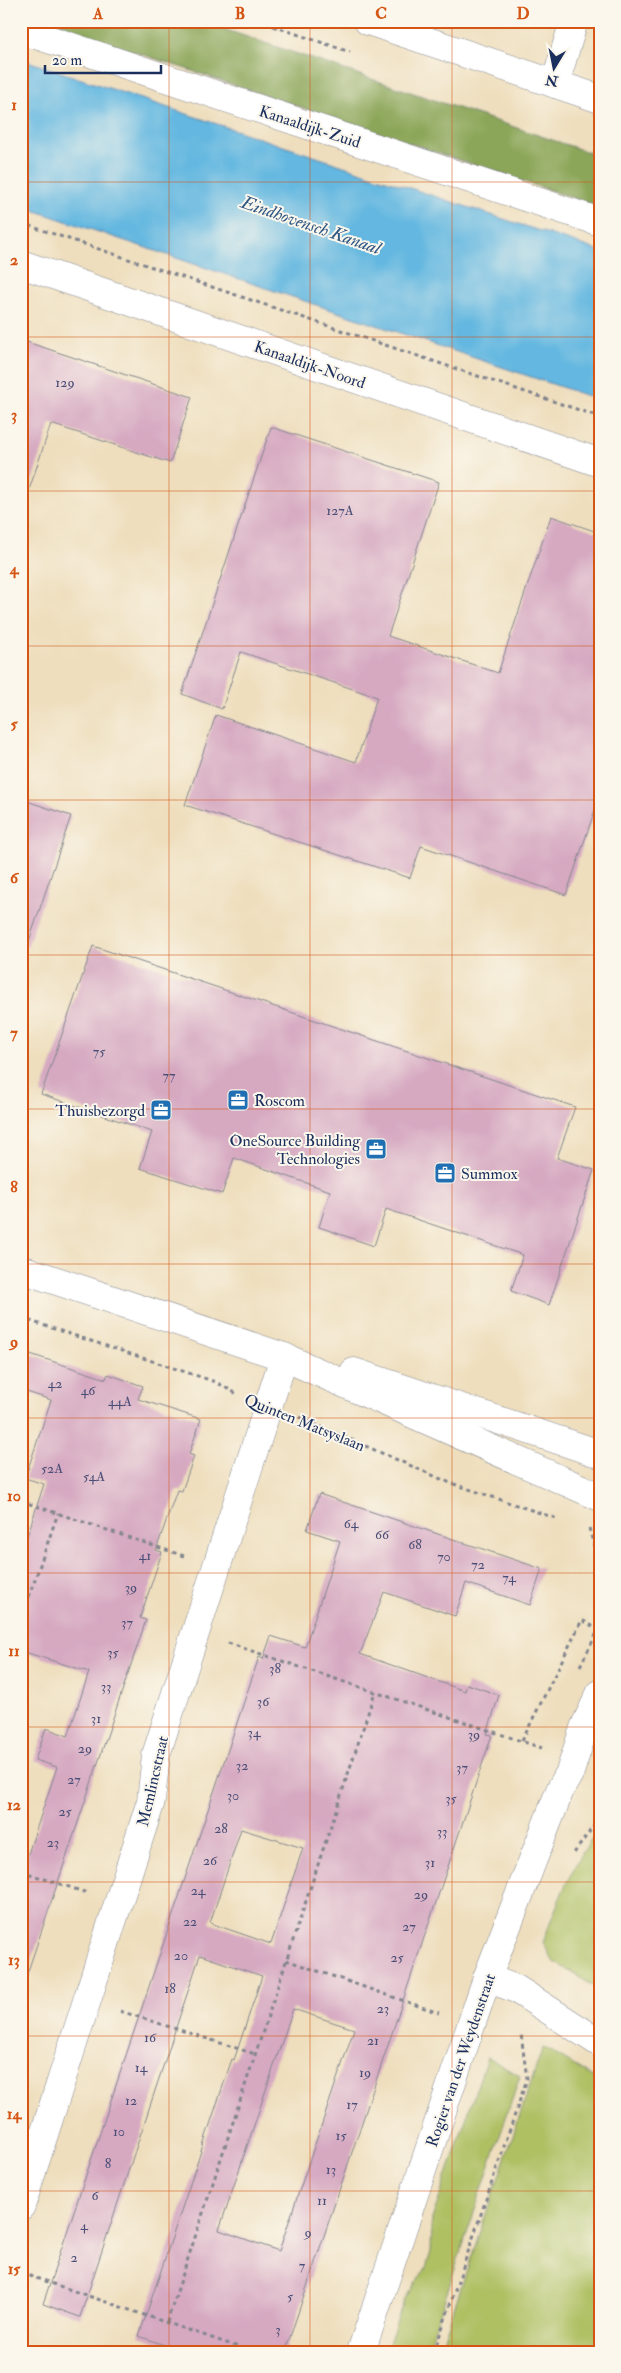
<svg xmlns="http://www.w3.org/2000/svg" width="621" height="2373" font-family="'IM FELL Double Pica',serif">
<rect width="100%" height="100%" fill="#fbf7ec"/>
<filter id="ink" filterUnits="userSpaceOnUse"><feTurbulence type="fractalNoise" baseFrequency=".02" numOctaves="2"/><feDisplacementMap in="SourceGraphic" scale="10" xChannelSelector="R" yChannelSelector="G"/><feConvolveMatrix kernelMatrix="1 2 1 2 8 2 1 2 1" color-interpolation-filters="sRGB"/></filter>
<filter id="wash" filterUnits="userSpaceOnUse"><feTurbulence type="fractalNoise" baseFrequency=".0096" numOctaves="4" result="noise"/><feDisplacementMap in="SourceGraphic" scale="20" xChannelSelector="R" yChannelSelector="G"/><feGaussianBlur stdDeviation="1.12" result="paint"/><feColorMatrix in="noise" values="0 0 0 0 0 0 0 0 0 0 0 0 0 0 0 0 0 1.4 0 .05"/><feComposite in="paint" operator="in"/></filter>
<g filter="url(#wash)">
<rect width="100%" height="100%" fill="#eedebd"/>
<g fill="#afc063" stroke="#657860">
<path d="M600,1826V1990L553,1961L543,1943C559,1897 572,1866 600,1826Z"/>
<polygon points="543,2047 600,2081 600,2352 439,2352"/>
<polygon points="487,2057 520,2076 427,2352 386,2352 404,2300 426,2268 431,2252 432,2219"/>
</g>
<polygon fill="#8ba659" stroke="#536a5c" points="42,21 200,21 600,156 600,207"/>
<polygon fill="#64b7e0" stroke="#40739f" points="21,59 600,251 600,400 21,206"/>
<g id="blocks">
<g fill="#d6a9c1" fill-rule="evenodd">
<polygon points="21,340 192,397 170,463 51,424 27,496 21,495"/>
<polygon points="271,427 439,482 388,636 498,673 551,516 600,533 600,795 566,895 421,846 410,878 185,805 216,715 356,762 377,697 241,652 222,709 182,694"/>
<polygon points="21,799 71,816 27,947 21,946"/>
<polygon points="93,946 575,1107 557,1158 594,1170 549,1305 511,1291 523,1255 386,1209 374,1246 319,1227 330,1191 234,1158 222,1194 140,1168 152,1132 41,1094"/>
<polygon points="21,1351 106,1379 108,1374 143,1386 138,1399 201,1419 189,1454 194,1456 182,1491 177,1490 156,1550 162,1552 140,1618 146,1620 26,1977 21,1976 21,1875 57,1767 35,1760 46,1728 68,1736 89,1672 21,1651 21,1555 44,1484 25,1478 51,1400 21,1390"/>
<path d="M319,1494L542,1569L530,1605L466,1583L455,1616L384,1592L360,1654L465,1691L467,1684L499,1695L487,1734L492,1735L285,2352H184L139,2336L232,2059L234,2060L262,1976L200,1955L80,2317L43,2304L259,1657L263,1659L271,1636L305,1647L340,1541L307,1530ZM241,1829L303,1848L271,1944L210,1923ZM293,2009L354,2029L279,2251L219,2230Z"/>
</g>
</g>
</g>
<g filter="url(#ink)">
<use href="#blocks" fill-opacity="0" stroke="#84868e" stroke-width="1"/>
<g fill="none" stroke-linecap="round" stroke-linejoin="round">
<g stroke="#84868e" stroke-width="29">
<g id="minor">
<polyline points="368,21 600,99"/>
<polyline points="21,30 600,222"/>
<polyline points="555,84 574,21"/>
<polyline points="21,264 600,463"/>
<polyline points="21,1269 284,1357 600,1497"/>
<polyline points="354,1372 600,1454"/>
<polyline points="487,1978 516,1989 600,2043"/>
<polyline points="21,2206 151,1801 156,1755 284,1357"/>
<polyline points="361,2352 487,1978 560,1790 570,1772 584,1728 600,1694"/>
</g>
</g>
<g stroke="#84868e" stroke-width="3" stroke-dasharray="4 4" stroke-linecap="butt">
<polyline points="258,21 350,52"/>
<polyline points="21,223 600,417"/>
<polyline points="21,1318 216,1382 237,1394"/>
<polyline points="299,1417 448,1482 558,1519"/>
<polyline points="21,1501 184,1556"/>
<polyline points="589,1528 600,1567"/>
<polyline points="21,1620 58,1513"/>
<polyline points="228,1643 542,1748"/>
<polyline points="580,1666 600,1627"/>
<polyline points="522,1741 582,1620 599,1630"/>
<polyline points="574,1853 600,1817"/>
<polyline points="21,1871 87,1893"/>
<polyline points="286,1960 439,2013"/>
<polyline points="120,2011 255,2054"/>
<polyline points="21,2273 253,2352"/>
<polyline points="167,2322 375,1692"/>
<polyline points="434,2352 527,2079 521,2034"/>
</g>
<use href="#minor" stroke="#fff" stroke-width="28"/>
</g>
</g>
<path fill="none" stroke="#d45514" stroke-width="1" stroke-opacity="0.55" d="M169,21V2352M310,21V2352M452,21V2352M21,182H600M21,337H600M21,491H600M21,646H600M21,800H600M21,955H600M21,1109H600M21,1264H600M21,1418H600M21,1573H600M21,1727H600M21,1882H600M21,2036H600M21,2191H600"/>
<defs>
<g id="office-square" transform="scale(1.125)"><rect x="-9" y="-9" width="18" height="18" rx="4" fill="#1f6fb2" stroke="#fbf7ec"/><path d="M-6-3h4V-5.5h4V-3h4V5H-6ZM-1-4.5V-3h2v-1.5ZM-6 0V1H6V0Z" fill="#fff"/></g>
</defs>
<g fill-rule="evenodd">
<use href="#office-square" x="238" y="1100"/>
<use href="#office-square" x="161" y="1110"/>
<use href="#office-square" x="376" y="1149"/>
<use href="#office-square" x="445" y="1173"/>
</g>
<g text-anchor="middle" stroke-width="4" stroke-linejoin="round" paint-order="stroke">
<g font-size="14" fill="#4a4e77">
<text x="65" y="387">129</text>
<text x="340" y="515">127A</text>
<text x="99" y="1056">75</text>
<text x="169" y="1080">77</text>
<text x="55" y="1388">42</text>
<text x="88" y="1395">46</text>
<text x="120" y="1406">44A</text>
<text x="52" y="1473">52A</text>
<text x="94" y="1481">54A</text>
<text x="351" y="1528">64</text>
<text x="382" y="1539">66</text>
<text x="415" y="1549">68</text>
<text x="145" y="1560">41</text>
<text x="444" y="1561">70</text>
<text x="478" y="1569">72</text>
<text x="509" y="1582">74</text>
<text x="131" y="1592">39</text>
<text x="127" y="1627">37</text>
<text x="113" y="1657">35</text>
<text x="275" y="1673">38</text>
<text x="106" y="1691">33</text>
<text x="263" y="1706">36</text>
<text x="96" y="1723">31</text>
<text x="254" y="1737">34</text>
<text x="474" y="1739">39</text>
<text x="85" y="1753">29</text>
<text x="242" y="1770">32</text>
<text x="462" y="1772">37</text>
<text x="74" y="1784">27</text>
<text x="233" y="1800">30</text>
<text x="451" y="1803">35</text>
<text x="65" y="1816">25</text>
<text x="221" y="1833">28</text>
<text x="442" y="1836">33</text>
<text x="53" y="1847">23</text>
<text x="210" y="1865">26</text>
<text x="430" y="1867">31</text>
<text x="198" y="1895">24</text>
<text x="421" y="1899">29</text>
<text x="190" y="1926">22</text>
<text x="409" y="1931">27</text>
<text x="181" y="1960">20</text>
<text x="397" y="1962">25</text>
<text x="170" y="1993">18</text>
<text x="383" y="2013">23</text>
<text x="150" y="2042">16</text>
<text x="373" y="2045">21</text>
<text x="141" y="2072">14</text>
<text x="365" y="2077">19</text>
<text x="131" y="2105">12</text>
<text x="352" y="2109">17</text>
<text x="119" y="2136">10</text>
<text x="341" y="2140">15</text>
<text x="108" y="2168">8</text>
<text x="331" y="2174">13</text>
<text x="95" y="2200">6</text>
<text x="322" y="2205">11</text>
<text x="84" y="2230">4</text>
<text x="308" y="2237">9</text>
<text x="74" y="2262">2</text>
<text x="302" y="2270">7</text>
<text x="290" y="2301">5</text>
<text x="278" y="2334">3</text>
</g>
<g font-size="16" fill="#1b2f5e" stroke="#fbf7ec">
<text transform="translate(310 126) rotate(18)" y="6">Kanaaldijk-Zuid</text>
<text transform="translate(310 364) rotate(19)" y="6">Kanaaldijk-Noord</text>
<text transform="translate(305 1422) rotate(22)" y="6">Quinten Matsyslaan</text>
<text transform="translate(152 1781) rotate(-77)" y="6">Memlincstraat</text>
<text transform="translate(460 2060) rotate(-71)" y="6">Rogier van der Weydenstraat</text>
</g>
<g font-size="16" fill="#1b2f5e" stroke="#fbf7ec" text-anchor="start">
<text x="254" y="1106">Roscom</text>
<text x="145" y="1116" text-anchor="end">Thuisbezorgd</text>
<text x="360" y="1146" text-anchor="end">OneSource Building<tspan x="360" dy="18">Technologies</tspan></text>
<text x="461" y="1179">Summox</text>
</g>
<g font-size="18" font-style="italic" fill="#315885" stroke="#fbf7ec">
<text transform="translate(311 225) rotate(19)" y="6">Eindhovensch Kanaal</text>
</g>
</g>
<rect width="621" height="2373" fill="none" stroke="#fbf7ec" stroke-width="55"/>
<g transform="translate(554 68) rotate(190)" stroke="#fbf7ec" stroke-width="4" paint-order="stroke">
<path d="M0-4L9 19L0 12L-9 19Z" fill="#1b2f5e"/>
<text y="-8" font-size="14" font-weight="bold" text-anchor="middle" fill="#1b2f5e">N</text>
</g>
<path d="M45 65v8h116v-8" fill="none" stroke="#1b2f5e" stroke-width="2.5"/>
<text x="52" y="65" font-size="15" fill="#1b2f5e" stroke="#fbf7ec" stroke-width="4" paint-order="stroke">20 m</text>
<rect x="28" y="28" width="566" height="2318" fill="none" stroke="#d45514" stroke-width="2"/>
<g font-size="16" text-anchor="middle" font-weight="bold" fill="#d45514">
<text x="98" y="19">A</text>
<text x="240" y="19">B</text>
<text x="381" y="19">C</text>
<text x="523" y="19">D</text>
<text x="14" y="110">1</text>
<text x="14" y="265">2</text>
<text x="14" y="420">3</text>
<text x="14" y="574">4</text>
<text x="14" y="729">5</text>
<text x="14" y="883">6</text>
<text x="14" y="1038">7</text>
<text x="14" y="1192">8</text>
<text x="14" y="1347">9</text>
<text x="14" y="1501">10</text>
<text x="14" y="1656">11</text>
<text x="14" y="1810">12</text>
<text x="14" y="1965">13</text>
<text x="14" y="2119">14</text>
<text x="14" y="2274">15</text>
</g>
</svg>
